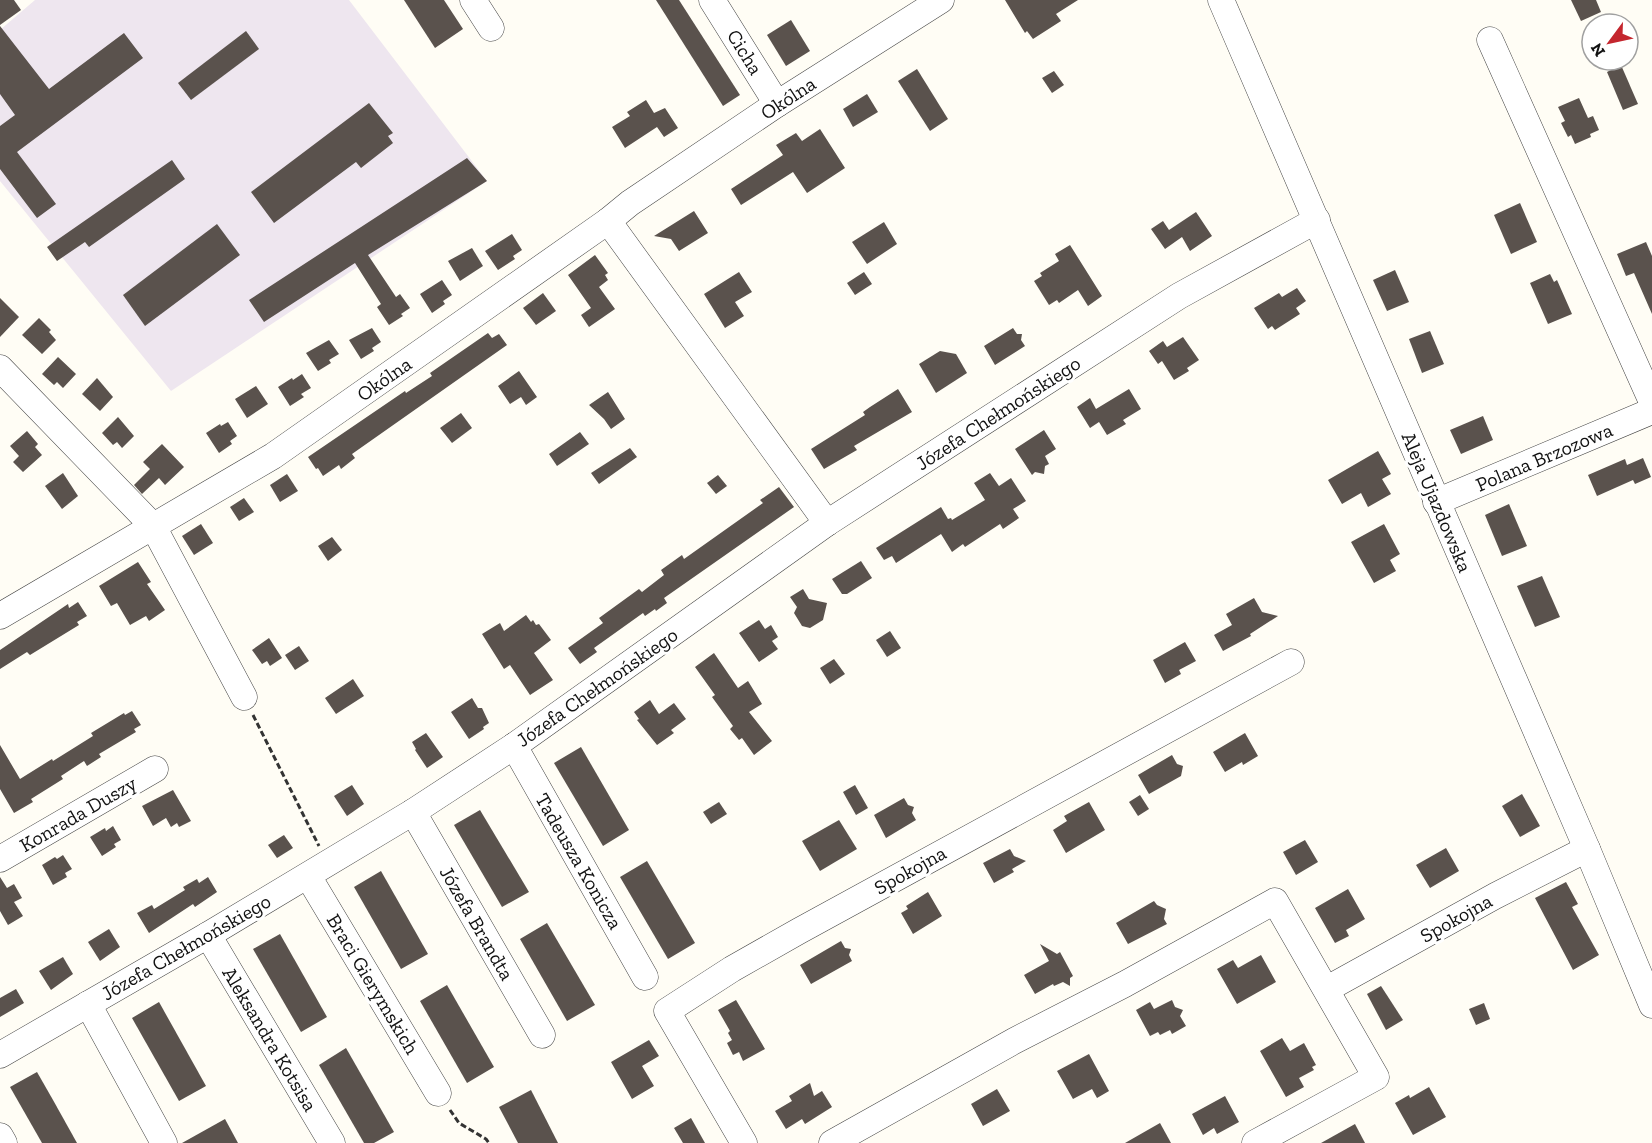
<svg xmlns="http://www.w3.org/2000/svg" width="1652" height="1143" font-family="'Zilla Slab',serif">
<rect width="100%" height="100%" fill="#fffdf5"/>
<polygon fill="#eee6ef" points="35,0 349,0 487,181 171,391 0,181 0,30"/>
<g fill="#5a524d">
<polygon points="0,0 14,0 21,10 0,25"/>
<polygon points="404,0 444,0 463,29 435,48"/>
<polygon points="656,0 679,0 740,95 723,106"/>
<polygon points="1005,0 1078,0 1056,14 1061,21 1033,39 1027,31 1025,33"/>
<polygon points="1571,0 1596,0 1601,12 1581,21"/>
<polygon points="791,20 810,51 786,66 767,35"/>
<polygon points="0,26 49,89 124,33 143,58 17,152 56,204 37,218 0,169 0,126 15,115 0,94"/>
<polygon points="246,31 259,49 191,100 178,83"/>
<polygon points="1621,65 1638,104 1623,110 1607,72"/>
<polygon points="917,69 948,119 930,131 898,81"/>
<polygon points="1054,71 1064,85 1052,93 1042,78"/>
<polygon points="867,94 878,112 853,127 843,109"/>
<polygon points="1579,98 1588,118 1593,116 1599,130 1590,134 1591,137 1575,144 1571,135 1568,137 1561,123 1565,121 1558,107"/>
<polygon points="646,100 654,113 665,108 678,128 664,137 657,127 625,148 612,127 630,116 627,112"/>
<polygon points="369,103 393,133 388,136 393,143 361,168 356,162 274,223 251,192"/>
<polygon points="820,129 845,168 807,193 793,172 741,205 731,189 783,155 776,145 796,133 802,141"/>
<polygon points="467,158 487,181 368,255 396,297 400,294 410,308 401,314 403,316 389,325 377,307 381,304 355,263 264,322 249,300"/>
<polygon points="172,160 185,179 89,247 85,242 57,261 47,247"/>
<polygon points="1520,203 1537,242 1511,254 1494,215"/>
<polygon points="694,211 708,233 679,251 671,239 654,236"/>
<polygon points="1196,212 1212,236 1190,251 1182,237 1165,249 1151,229 1163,221 1169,230"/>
<polygon points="884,222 897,244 867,264 852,242"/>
<polygon points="217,224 240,255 145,326 123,295"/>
<polygon points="512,234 522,250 513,256 515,259 498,270 485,251"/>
<polygon points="1646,242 1652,256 1652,314 1634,273 1626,276 1617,254"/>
<polygon points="1070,245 1102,296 1088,306 1078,290 1059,303 1057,300 1049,305 1034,281 1042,276 1040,273 1059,261 1055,254"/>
<polygon points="472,248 483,266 460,281 448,261"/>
<polygon points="595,255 608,273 605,275 608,280 599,287 615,309 589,327 581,315 591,308 568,275"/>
<polygon points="1395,270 1409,302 1387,311 1373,280"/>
<polygon points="739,272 752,292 735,302 744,316 725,328 704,294"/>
<polygon points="864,272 872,284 855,295 847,283"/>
<polygon points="1550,274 1554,282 1557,280 1572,314 1548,324 1530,283"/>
<polygon points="442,280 452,295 443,301 445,304 432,313 420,294"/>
<polygon points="1297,288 1306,301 1296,308 1300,314 1275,330 1272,326 1268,329 1254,308 1279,293 1282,297"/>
<polygon points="543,293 556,311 536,325 523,308"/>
<polygon points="0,298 19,317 0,337"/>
<polygon points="39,318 51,330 49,332 56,340 42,354 22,335"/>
<polygon points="372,328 381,342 372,348 374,351 361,359 349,340"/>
<polygon points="1013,328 1017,334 1022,334 1021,340 1025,346 995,365 984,346"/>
<polygon points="1430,331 1444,364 1422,373 1409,339"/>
<polygon points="488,333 492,338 499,334 507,345 352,454 355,458 341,469 339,465 323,476 318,468 316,469 308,457 405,391 406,393 432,376 430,373"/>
<polygon points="1183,337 1199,360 1187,368 1189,371 1174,380 1162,361 1158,364 1149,351 1163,341 1167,347"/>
<polygon points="329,340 339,354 329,360 331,363 318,371 306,353"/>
<polygon points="940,351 956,354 967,373 936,393 919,364"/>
<polygon points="58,357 76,374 63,388 57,382 54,385 42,374"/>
<polygon points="519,371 537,397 526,405 521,397 510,404 498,386"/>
<polygon points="302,374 311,388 301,394 304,397 290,406 278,387 292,378 293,380"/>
<polygon points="97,378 113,397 100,411 82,394"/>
<polygon points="256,386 268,404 247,418 235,399"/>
<polygon points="898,389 912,412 854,446 857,450 824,469 811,449 865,415 863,412 870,407"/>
<polygon points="1129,389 1141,409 1123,420 1126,424 1107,435 1099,422 1090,428 1077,407 1090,398 1096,409"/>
<polygon points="608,392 625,419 611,429 604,419 589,405"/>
<polygon points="461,413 472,428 452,443 440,428"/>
<polygon points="1483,416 1493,440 1461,454 1450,430"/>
<polygon points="118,417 134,436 122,448 117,442 113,445 102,433"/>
<polygon points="228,422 237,436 230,441 232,444 219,453 206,433 220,424 221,426"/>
<polygon points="1044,430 1056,449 1045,456 1049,464 1045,466 1044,474 1035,472 1032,475 1015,449"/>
<polygon points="27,431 38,444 35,447 42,455 23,472 13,462 19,456 10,446"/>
<polygon points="580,432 589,444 557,466 549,454"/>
<polygon points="162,444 184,467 165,485 159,478 142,494 134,485 150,469 143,462"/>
<polygon points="630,448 637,457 599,484 591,473"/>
<polygon points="1378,451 1391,474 1382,479 1391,494 1368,507 1361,493 1342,504 1328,480"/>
<polygon points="1643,458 1651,477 1635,484 1633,480 1597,496 1588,475 1625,459 1627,465"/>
<polygon points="63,473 78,496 62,509 45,486"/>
<polygon points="990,473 999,486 1011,478 1026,501 1013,509 1019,518 1003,529 1000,524 965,547 963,544 952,552 941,534 896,563 892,556 884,560 876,548 941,507 948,519 951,518 952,520 985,500 974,483"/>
<polygon points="287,474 298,491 280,502 270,485"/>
<polygon points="718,475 727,486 716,494 707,483"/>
<polygon points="779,487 794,507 664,598 667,603 656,611 655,609 645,616 643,613 594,648 597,652 580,664 568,648 603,623 599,618 639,589 642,592 664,575 661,570 682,555 684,559 763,503 760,500"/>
<polygon points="244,498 254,512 239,521 230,507"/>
<polygon points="1509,504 1527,546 1502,556 1485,515"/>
<polygon points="201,524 213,543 194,555 182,536"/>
<polygon points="1384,524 1400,554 1390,560 1396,571 1374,583 1351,542"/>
<polygon points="332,537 342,550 328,561 318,546"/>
<polygon points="861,561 872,578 847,594 842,594 832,579"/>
<polygon points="138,562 151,582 147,584 165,610 149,621 146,616 130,625 117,603 111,606 99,586"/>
<polygon points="1542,576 1560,617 1535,627 1517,586"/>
<polygon points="803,589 809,599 827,603 823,620 810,628 802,626 794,613 797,607 790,597"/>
<polygon points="1254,598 1262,612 1278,616 1250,634 1251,636 1223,651 1214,635 1232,625 1226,614"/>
<polygon points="78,602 87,616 77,622 79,625 30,655 27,652 0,669 0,650 68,604 69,608"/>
<polygon points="526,615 531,622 533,620 536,625 539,624 551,640 534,653 553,680 530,695 510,665 504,669 482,634 500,623 504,631"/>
<polygon points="759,620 765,629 771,625 778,637 772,641 778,649 759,662 739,633"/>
<polygon points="890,631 901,648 887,657 876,640"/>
<polygon points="269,638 282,658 270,666 267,661 262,664 252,650"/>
<polygon points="1185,642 1196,661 1179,670 1181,674 1165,683 1153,660"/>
<polygon points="299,646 309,661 295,670 285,655"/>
<polygon points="714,653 738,688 748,681 762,704 749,712 772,741 754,755 742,738 739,740 730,729 733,726 712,697 715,695 695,667"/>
<polygon points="834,659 845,674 830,684 820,668"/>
<polygon points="353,679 364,696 336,714 325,698"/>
<polygon points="472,698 478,708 482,708 489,723 483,727 484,729 469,739 451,712"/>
<polygon points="650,700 659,714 674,703 686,719 671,730 674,733 657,745 637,720 639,719 634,712"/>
<polygon points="132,711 141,725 134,729 136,732 99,754 101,757 87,766 84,761 61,776 63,779 31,799 33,802 14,813 0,789 0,745 20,779 52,759 53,761 93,736 91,733 124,713 125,715"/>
<polygon points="426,733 443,757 427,768 415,750 416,749 412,742"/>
<polygon points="1245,733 1258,756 1243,765 1242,762 1225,772 1213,752"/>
<polygon points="581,747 629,830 603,846 554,763"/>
<polygon points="1172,755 1177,764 1183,766 1181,776 1149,794 1138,775"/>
<polygon points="352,785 364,804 347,816 334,796"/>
<polygon points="855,785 868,808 856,815 843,792"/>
<polygon points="173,790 191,821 179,827 177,823 171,827 166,818 153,826 142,806"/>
<polygon points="1522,794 1540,826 1520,837 1502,806"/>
<polygon points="1140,795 1149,809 1138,816 1129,802"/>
<polygon points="904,798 908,805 914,807 912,813 916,820 886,838 874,815"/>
<polygon points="719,802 727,814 711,824 703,812"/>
<polygon points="1089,802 1105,830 1066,853 1053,830 1067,821 1064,816"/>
<polygon points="480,810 529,892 502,907 454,825"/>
<polygon points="839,820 857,849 820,871 802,841"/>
<polygon points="113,826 121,840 114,844 116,847 102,856 90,837 105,828 106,831"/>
<polygon points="284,835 293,848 277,858 268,845"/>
<polygon points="1305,840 1318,862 1296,875 1283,852"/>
<polygon points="1446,848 1459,871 1430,888 1416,865"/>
<polygon points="1010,849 1014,856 1026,861 1012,869 1014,872 994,883 983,863"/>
<polygon points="63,855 72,869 65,873 67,877 53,885 42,865 55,857 57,859"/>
<polygon points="647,861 695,943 668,959 620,877"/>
<polygon points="381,871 428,954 401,969 354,887"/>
<polygon points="0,877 7,888 14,884 22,898 14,902 23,916 8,925 0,911"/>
<polygon points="208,877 217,892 195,907 193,904 149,933 137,913 152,905 154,909 185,890 183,887 197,879 199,883"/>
<polygon points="1566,882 1578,904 1572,907 1599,955 1573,970 1535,898"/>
<polygon points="1348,889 1365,919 1346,930 1349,936 1335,943 1315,908"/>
<polygon points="928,892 942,916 913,934 901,913 908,909 906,906"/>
<polygon points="1154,901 1157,905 1166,909 1164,919 1167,924 1128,944 1116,923"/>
<polygon points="547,923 595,1005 567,1021 520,939"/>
<polygon points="109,929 120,947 100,961 88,942"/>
<polygon points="280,934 327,1017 301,1032 253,949"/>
<polygon points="841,941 845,948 851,949 849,955 852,961 811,984 800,965"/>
<polygon points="1040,944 1057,954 1060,952 1073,976 1070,978 1070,986 1063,982 1054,986 1053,984 1035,994 1024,975 1049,961"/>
<polygon points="1261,955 1276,982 1237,1004 1217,969 1233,960 1238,968"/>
<polygon points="63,957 73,974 51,990 39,971"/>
<polygon points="447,985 494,1067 467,1083 420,1001"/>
<polygon points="1381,986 1403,1020 1386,1030 1367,994"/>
<polygon points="16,989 24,1003 0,1017 0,998"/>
<polygon points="736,1000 765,1049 743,1061 739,1052 733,1055 727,1043 732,1040 728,1033 730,1031 718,1010"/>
<polygon points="1172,1000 1175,1007 1183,1010 1180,1016 1186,1026 1172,1034 1170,1030 1160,1035 1158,1032 1150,1036 1136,1010 1150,1002 1154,1009"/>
<polygon points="159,1002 206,1086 179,1101 132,1018"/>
<polygon points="1484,1003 1490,1019 1476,1025 1469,1009"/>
<polygon points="1282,1038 1290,1051 1304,1043 1316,1065 1312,1067 1314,1070 1299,1078 1304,1087 1286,1097 1260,1051"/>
<polygon points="649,1040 659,1056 642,1066 654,1086 632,1099 611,1062"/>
<polygon points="346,1048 394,1132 374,1143 364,1143 319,1065"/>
<polygon points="1089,1054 1109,1091 1097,1098 1092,1089 1073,1099 1057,1071"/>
<polygon points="37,1072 53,1100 77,1143 42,1143 10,1087"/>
<polygon points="810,1083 814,1096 822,1091 832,1107 805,1124 802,1119 786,1129 775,1111 792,1101 789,1096"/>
<polygon points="1429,1087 1446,1117 1413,1135 1395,1103 1409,1095 1410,1098"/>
<polygon points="997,1089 1010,1111 983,1126 971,1104"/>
<polygon points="531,1090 558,1143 518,1143 499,1107"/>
<polygon points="1225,1096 1239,1122 1217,1134 1214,1128 1203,1135 1192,1114"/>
<polygon points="691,1118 705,1143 683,1143 674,1128"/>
<polygon points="225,1119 238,1143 182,1143"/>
<polygon points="1160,1123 1171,1143 1125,1143"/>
<polygon points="1355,1124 1365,1143 1321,1143"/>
</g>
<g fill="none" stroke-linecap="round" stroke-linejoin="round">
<g stroke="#444" stroke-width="27">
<g id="minor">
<polyline points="473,0 491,28"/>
<polyline points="712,0 777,104"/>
<polyline points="1221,0 1587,849 1652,1005"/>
<polyline points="1490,40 1652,402"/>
<polyline points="608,221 827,523"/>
<polyline points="0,368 153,526 244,697"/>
<polyline points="1436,502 1652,411"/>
<polyline points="0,616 273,456 608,221 630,203 777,104 941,0"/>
<polyline points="514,746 645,977"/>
<polyline points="413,812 542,1035"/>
<polyline points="0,859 155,769"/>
<polyline points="308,876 438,1093"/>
<polyline points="208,935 332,1143"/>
<polyline points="1327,989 1495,896 1587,849"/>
<polyline points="88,1004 164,1143"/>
<polyline points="0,1055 208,935 413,812 514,746 827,523 1179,296 1317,220"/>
<polyline points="0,1136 4,1143"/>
<polyline points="744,1143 667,1011 732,969 799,931 1291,662"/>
<polyline points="832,1143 1014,1041 1125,984 1275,901 1376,1077 1255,1143"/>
</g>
</g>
<g stroke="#333" stroke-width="3" stroke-dasharray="6 3" stroke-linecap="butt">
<polyline points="253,715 319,846"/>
<polyline points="450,1110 459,1123 486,1139 489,1143"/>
</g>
<use href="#minor" stroke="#fff" stroke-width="26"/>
</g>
<g text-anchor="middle" stroke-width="6" stroke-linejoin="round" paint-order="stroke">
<g font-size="20" fill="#111" stroke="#fff">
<text transform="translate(745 52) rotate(58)" y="7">Cicha</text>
<text transform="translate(788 98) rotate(-33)" y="7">Okólna</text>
<text transform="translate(384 379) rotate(-35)" y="7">Okólna</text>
<text transform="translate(998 413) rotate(-33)" y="7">Józefa Chełmońskiego</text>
<text transform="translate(1544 457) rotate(-23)" y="7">Polana Brzozowa</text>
<text transform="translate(1437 502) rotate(67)" y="7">Aleja Ujazdowska</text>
<text transform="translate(597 687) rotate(-35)" y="7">Józefa Chełmońskiego</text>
<text transform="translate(78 814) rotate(-30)" y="7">Konrada Duszy</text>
<text transform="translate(579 861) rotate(60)" y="7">Tadeusza Konicza</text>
<text transform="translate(910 870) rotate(-29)" y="7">Spokojna</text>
<text transform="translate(1456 918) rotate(-29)" y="7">Spokojna</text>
<text transform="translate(477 923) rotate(60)" y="7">Józefa Brandta</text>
<text transform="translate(186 947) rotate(-30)" y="7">Józefa Chełmońskiego</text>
<text transform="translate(373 984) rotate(59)" y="7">Braci Gierymskich</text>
<text transform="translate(270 1039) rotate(59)" y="7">Aleksandra Kotsisa</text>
</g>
</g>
<g transform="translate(1610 42) rotate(237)"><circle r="28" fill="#ffffff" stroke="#a0a0a0" stroke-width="1.5"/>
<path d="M0-4.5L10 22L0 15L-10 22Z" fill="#c4262e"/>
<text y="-9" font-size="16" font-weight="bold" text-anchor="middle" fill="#111111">N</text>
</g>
</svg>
